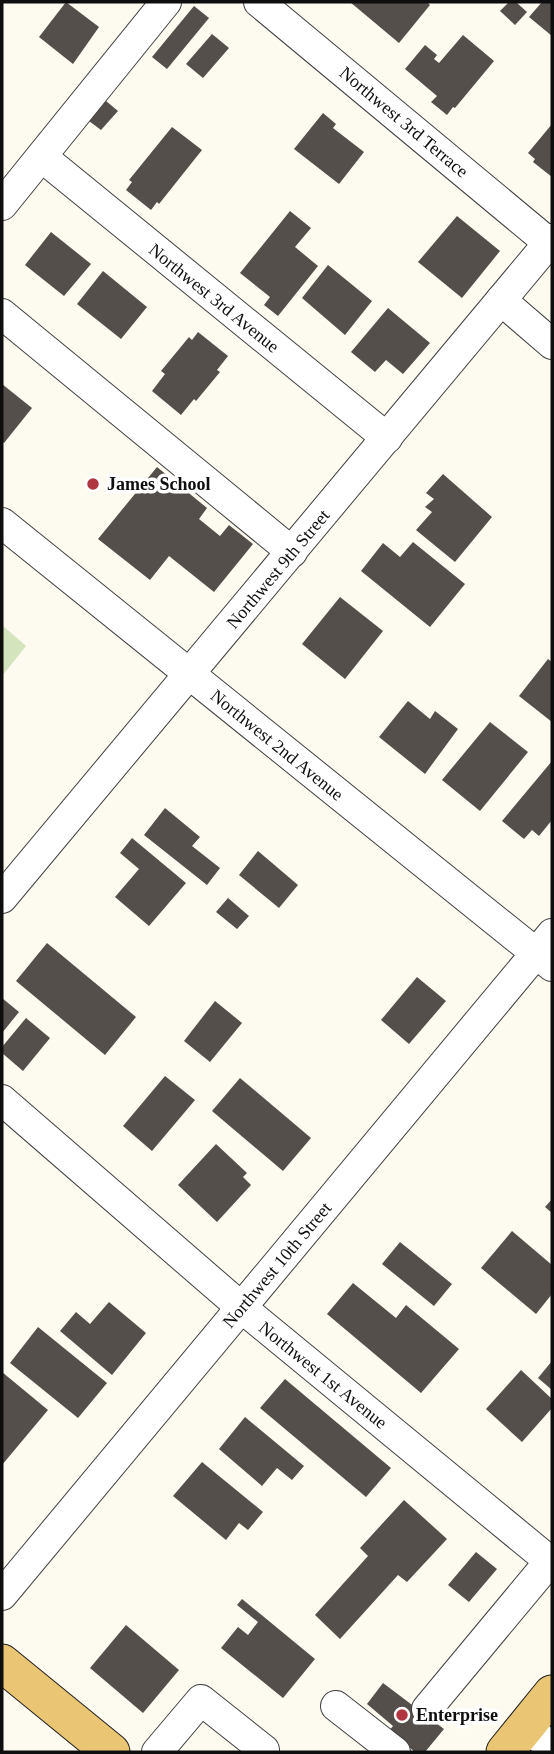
<svg xmlns="http://www.w3.org/2000/svg" width="554" height="1754" font-family="Georgia,serif">
<rect width="100%" height="100%" fill="#fdfaf0"/>
<polygon fill="#d4e4bd" points="2,625 26,646 2,676"/>
<g fill="#554f4b">
<polygon points="66,2 99,27 73,64 39,37"/>
<polygon points="350,2 427,2 430,5 399,43"/>
<polygon points="509,2 516,2 527,12 515,25 500,11"/>
<polygon points="542,2 552,2 552,36 529,17"/>
<polygon points="194,6 209,18 167,69 152,57"/>
<polygon points="212,34 229,48 203,78 186,64"/>
<polygon points="463,35 494,61 455,108 453,107 447,115 431,102 437,96 405,69 425,45 437,55 434,59 439,63"/>
<polygon points="106,101 118,111 101,130 89,121"/>
<polygon points="323,113 336,124 333,128 364,152 339,184 294,149"/>
<polygon points="552,124 552,177 533,162 535,159 528,153"/>
<polygon points="172,127 202,150 159,204 157,202 151,210 126,190 132,182 129,180"/>
<polygon points="290,211 311,228 295,247 318,266 278,316 264,305 270,297 240,273"/>
<polygon points="457,216 500,251 462,298 418,262"/>
<polygon points="51,232 91,264 64,296 25,265"/>
<polygon points="328,265 372,301 345,335 302,298"/>
<polygon points="103,271 147,307 121,339 77,304"/>
<polygon points="388,308 430,343 403,374 386,360 375,372 351,352"/>
<polygon points="198,332 228,356 217,370 220,372 196,401 194,399 181,415 152,391 165,374 161,371 189,337 192,340"/>
<polygon points="2,384 32,408 4,443 2,441"/>
<polygon points="157,467 207,508 199,519 220,536 229,525 253,544 214,592 169,556 150,580 98,539"/>
<polygon points="443,474 492,517 455,562 416,530 432,512 425,507 434,499 426,493"/>
<polygon points="413,542 465,584 430,627 361,571 383,543 400,557"/>
<polygon points="340,597 383,631 345,679 302,644"/>
<polygon points="548,659 552,662 552,722 519,696"/>
<polygon points="408,701 430,719 435,711 458,729 425,774 379,737"/>
<polygon points="490,722 528,752 480,811 442,780"/>
<polygon points="552,761 552,820 539,836 532,830 524,839 502,821"/>
<polygon points="165,808 200,837 192,846 220,868 207,885 144,835"/>
<polygon points="132,838 186,883 149,926 115,897 139,869 120,853"/>
<polygon points="258,851 298,885 279,908 239,875"/>
<polygon points="228,898 249,916 237,929 216,912"/>
<polygon points="47,943 136,1017 105,1055 16,981"/>
<polygon points="417,977 446,1001 409,1044 381,1020"/>
<polygon points="2,998 19,1012 2,1033"/>
<polygon points="215,1001 242,1023 210,1062 184,1041"/>
<polygon points="26,1018 50,1038 23,1071 2,1053 2,1047"/>
<polygon points="165,1076 195,1100 152,1151 123,1126"/>
<polygon points="240,1078 311,1138 283,1171 212,1111"/>
<polygon points="216,1144 247,1173 243,1177 251,1185 217,1222 178,1185"/>
<polygon points="552,1199 552,1213 545,1207"/>
<polygon points="512,1231 552,1265 552,1294 536,1314 481,1268"/>
<polygon points="400,1242 452,1284 434,1306 382,1264"/>
<polygon points="353,1283 396,1318 406,1305 459,1349 421,1393 327,1314"/>
<polygon points="109,1302 146,1333 112,1375 60,1331 76,1312 90,1324"/>
<polygon points="38,1327 107,1383 78,1418 10,1363"/>
<polygon points="552,1361 552,1390 538,1378"/>
<polygon points="521,1370 552,1399 552,1408 522,1442 486,1409"/>
<polygon points="2,1372 48,1410 2,1465"/>
<polygon points="285,1379 391,1468 366,1497 260,1408"/>
<polygon points="245,1417 304,1466 292,1480 277,1468 262,1486 219,1449"/>
<polygon points="202,1462 263,1512 248,1530 239,1523 226,1540 173,1496"/>
<polygon points="404,1500 447,1539 407,1582 398,1575 340,1639 315,1615 368,1556 360,1548"/>
<polygon points="476,1552 497,1569 469,1602 448,1585"/>
<polygon points="242,1599 315,1659 283,1698 221,1648 238,1627 248,1635 258,1622 237,1605"/>
<polygon points="126,1625 179,1670 143,1713 90,1668"/>
<polygon points="383,1683 444,1729 425,1752 415,1752 389,1731 393,1726 367,1704"/>
</g>
<g fill="none" stroke-linecap="round" stroke-linejoin="round">
<g stroke="#414141" stroke-width="32">
<g id="minor">
<polyline points="259,2 549,243"/>
<polyline points="42,157 387,438"/>
<polyline points="2,205 166,2"/>
<polyline points="501,300 552,344"/>
<polyline points="2,314 292,552"/>
<polyline points="2,523 552,966"/>
<polyline points="2,898 552,239"/>
<polyline points="2,1100 242,1308 552,1563"/>
<polyline points="2,1595 552,934"/>
<polyline points="336,1706 395,1752"/>
<polyline points="427,1709 550,1561"/>
<polyline points="526,1726 552,1748"/>
<polyline points="157,1752 201,1700 264,1750"/>
</g>
</g>
<g stroke="#1f1f1f" stroke-width="39">
<g id="major">
<polyline points="2,1663 111,1752"/>
<polyline points="505,1752 552,1694"/>
</g>
</g>
<use href="#minor" stroke="#fff" stroke-width="30"/>
<use href="#major" stroke="#eac674" stroke-width="37"/>
</g>
<g fill="#af3541" stroke="#fff" stroke-width="2.5">
<circle cx="93" cy="484" r="7"/>
<circle cx="402" cy="1715" r="7"/>
</g>
<g text-anchor="middle" stroke-width="7" stroke-linejoin="round" paint-order="stroke">
<g font-size="18" fill="#0e0e0e" stroke="#fff">
<text transform="translate(404 122) rotate(40)" y="6">Northwest 3rd Terrace</text>
<text transform="translate(214 298) rotate(39)" y="6">Northwest 3rd Avenue</text>
<text transform="translate(278 569) rotate(-50)" y="6">Northwest 9th Street</text>
<text transform="translate(277 745) rotate(39)" y="6">Northwest 2nd Avenue</text>
<text transform="translate(277 1265) rotate(-50)" y="6">Northwest 10th Street</text>
<text transform="translate(323 1375) rotate(39)" y="6">Northwest 1st Avenue</text>
</g>
<g font-size="18" font-weight="bold" fill="#0e0e0e" stroke="#fff" text-anchor="start">
<text x="107" y="490">James School</text>
<text x="416" y="1721">Enterprise</text>
</g>
</g>
<rect width="554" height="1754" fill="none" stroke="#0e0e0e" stroke-width="7"/>
</svg>
